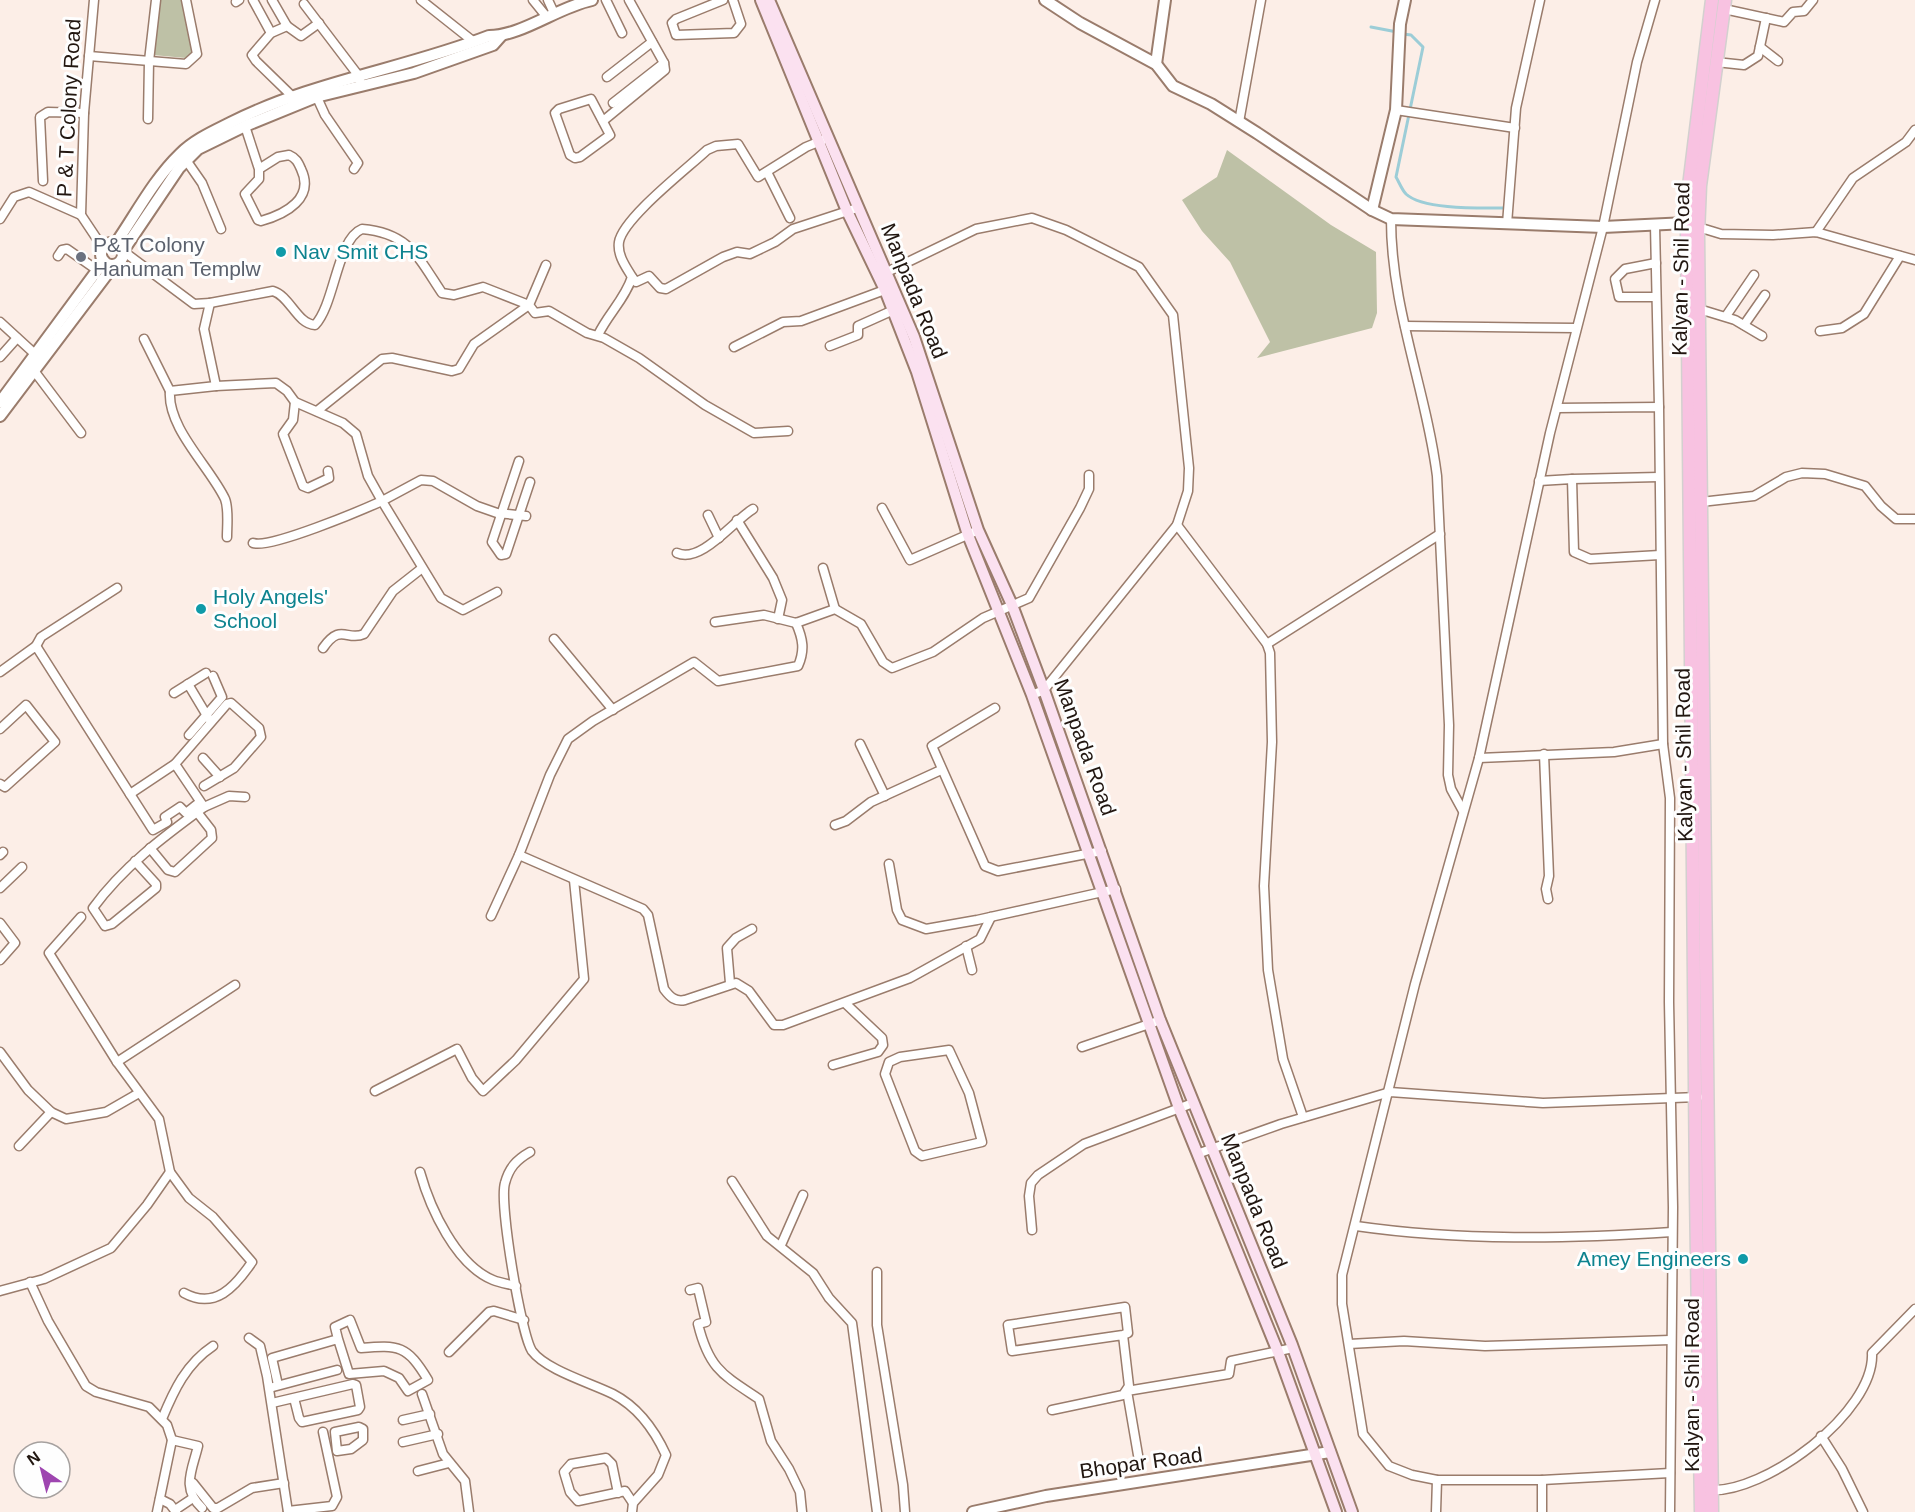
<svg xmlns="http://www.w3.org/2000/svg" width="1915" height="1512" font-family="Helvetica,sans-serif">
<rect width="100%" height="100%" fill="#fceee7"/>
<g fill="#bec1a6">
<polygon points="160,0 182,0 192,52 186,58 153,55"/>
<polygon points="1227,150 1331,225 1376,252 1377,313 1372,328 1257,358 1270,342 1230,262 1202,231 1182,200 1217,177"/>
</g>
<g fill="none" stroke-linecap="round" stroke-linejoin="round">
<g stroke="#9ccdd7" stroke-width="3">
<polyline points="1371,27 1397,32"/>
<path d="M1403,34L1411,35L1423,47L1396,177C1399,182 1402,190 1406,194C1423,210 1481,208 1504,208"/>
</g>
<g stroke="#9a7c6c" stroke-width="11">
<g id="minor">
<polyline points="94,0 84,113 81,215 103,248"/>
<polyline points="253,0 271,33"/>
<polyline points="272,0 287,26"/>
<polyline points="421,0 474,42"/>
<polyline points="533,0 546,16"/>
<polyline points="548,0 554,13"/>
<polyline points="606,0 622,33"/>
<polyline points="723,0 676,19 672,23 676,35 734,33 741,24 733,0"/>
<polyline points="1655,0 1637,62 1603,227 1550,433 1479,758 1415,984 1342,1275 1342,1304 1363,1434 1389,1466 1412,1475 1437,1480 1542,1480 1670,1473"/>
<polyline points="236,2 239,0"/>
<polyline points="304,4 358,75 360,81"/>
<polyline points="1724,9 1784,22 1793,12 1804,11 1813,0"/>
<polyline points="1760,47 1778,61"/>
<polyline points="89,56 186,64 197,54 186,0"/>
<polyline points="1716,62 1744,65 1758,56 1766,18"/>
<polyline points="607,77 652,42"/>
<polyline points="315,93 325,115 358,163 354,169"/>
<polyline points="295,99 256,61 252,55 271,33 287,26 301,36 319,23"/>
<polygon points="591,99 610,135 580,157 575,158 570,155 555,113 559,109"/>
<polyline points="613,103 664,63"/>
<polyline points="1396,110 1515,128"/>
<polyline points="148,119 149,61 156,0"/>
<polyline points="603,121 665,70 664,63 629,0"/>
<polyline points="1239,122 1261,0"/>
<path d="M245,126L259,169L278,157L289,155C296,158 298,162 301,169C315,198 286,214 261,221L258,220L245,194L259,179V169"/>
<polyline points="186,160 202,183 221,229"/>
<polyline points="767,172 790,218"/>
<polyline points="43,181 40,117 48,112 84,113"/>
<polyline points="0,219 14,197 29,192 81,215"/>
<path d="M1391,219C1391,309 1426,389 1437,476L1449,725L1448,775L1451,789L1463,811"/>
<polyline points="1507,224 1516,108 1540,0"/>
<polyline points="1655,225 1659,407"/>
<polyline points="1698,227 1721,234 1773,235 1816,232 1915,260"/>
<polyline points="1816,232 1853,178 1906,142 1915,130"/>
<path d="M123,251L194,304L210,303L204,329L216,386L170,391C167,428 210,467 225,499C229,509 227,526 227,537"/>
<polyline points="58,256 62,250 67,249 97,270"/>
<polyline points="1656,263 1625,269 1615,279 1619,297 1656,297"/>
<polyline points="546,265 529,305 535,313 549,311 587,333 604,338 639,358 705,405 754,433 788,431"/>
<polyline points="881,275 976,229 1032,218 1066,230 1139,267 1173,315 1189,468 1188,491 1177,525 1044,690 1032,695"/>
<polyline points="632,277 636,282 649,276 660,288 666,289 723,257 737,252 750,254 775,242 793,229 857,208"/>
<path d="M210,303L273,291C290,296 297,324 315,325C335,304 337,239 362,229C409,233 418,257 442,293L454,295L483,287L529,305"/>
<polyline points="1699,309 1735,320 1762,336"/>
<polyline points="1726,316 1754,275"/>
<polyline points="0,322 36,355"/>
<polyline points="1744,325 1765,295"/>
<polyline points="1405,326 1576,328"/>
<polyline points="1820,331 1842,328 1864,314 1900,256"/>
<path d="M598,335C608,314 625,299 632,277C626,267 617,255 619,242C623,218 688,168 707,150L716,146L738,144L758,177L806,147L823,140"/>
<polyline points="144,339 170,391"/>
<polyline points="830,346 858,335 858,326 898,308"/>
<polyline points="734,347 783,322 801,321 890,288"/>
<polyline points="0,357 17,338"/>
<polyline points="35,372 81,433"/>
<path d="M216,386L276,383L287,391L295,402L343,423L356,434L368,476L382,501C362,510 270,549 253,543"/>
<polyline points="295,402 293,420 283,434 303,486 308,488 329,478 328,471"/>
<polyline points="1557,408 1659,407 1663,744 1670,798 1669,1002 1673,1207 1670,1512"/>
<polyline points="317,411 382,359 392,358 452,371 459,369 474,344 529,305"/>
<polyline points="519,461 492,542 501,555 506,554 530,482"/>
<polyline points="1572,479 1659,477"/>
<polyline points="1539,481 1572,479 1574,552 1590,559 1660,555"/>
<polyline points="1701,502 1754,496 1786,477 1802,473 1825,474 1865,486 1881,506 1896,519 1915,519"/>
<polyline points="882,508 910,560 974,532"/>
<polyline points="708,515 719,538"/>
<polyline points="737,520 773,578 782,600 778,619"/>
<polyline points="1177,525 1267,644 1440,534"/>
<path d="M677,553C701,564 733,521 753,509"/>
<polyline points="823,568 835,609"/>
<polyline points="497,592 463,610 441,598 382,501 421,480 433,481 477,506 497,513 526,516"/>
<polyline points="715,622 764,615 796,623 835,609 861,624 883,662 892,668 933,652 983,618 1029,598 1080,508 1089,489 1089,475"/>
<path d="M796,623C803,639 805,650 798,666L718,681L694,662L593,721L568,739L550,775L519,855L643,909L648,915L664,989C670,997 675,1002 685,1000L736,983L749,991L774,1025H783L910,978L980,939L991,917"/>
<polyline points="554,639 613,710"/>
<polyline points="1267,644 1270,653 1272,742 1264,886 1268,970 1283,1059 1303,1117"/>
<polyline points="36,646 41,637 117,588"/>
<path d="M323,648C341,622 347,642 364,634L393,591L421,569"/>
<path d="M0,672L36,646L130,794L175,764L204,807C163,837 123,867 93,908L105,926L112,924L156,888V884L135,861"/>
<polyline points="188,684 209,719"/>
<polyline points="174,693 206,673"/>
<polyline points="995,708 932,746 985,866 998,871 1102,851"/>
<polyline points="0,729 26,705 55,742 5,787 0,784"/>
<polyline points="189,735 222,697 213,676"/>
<polyline points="860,744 885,796"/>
<polyline points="1544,754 1549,876 1546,889 1548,899"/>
<polyline points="203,758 220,777"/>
<polyline points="1479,758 1614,752 1663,744"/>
<polyline points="175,764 227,704 231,703 259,728 261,737 234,768 204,786"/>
<polyline points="130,794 153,830 167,822 165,817 180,807 186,813 196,805"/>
<polyline points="204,807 229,796 245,797"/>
<polyline points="835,825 846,821 871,802 941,770"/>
<polyline points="150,848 168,870 175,872 212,838 211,830 197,812"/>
<polyline points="0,855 3,852"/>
<polyline points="889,864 897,910 902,920 926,929 977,920 1116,889"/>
<polyline points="0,888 22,867"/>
<polyline points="491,916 519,855"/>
<polyline points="0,923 15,943 0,960"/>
<polyline points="966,946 972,970"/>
<polyline points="730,983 727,948 736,938 752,929"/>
<polyline points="1082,1047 1155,1022"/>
<polygon points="949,1050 969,1093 982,1142 922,1156 915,1151 885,1074 889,1062 900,1057"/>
<polyline points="0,1052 28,1090 51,1112 66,1119 106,1112 139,1093"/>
<polyline points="117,1062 235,985"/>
<polyline points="833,1065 878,1052 883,1045 882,1038 845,1003"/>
<polyline points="375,1091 457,1049 472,1078 483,1091 516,1060 584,979 574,880"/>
<polyline points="19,1146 51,1112"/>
<path d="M530,1152C516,1160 509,1168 505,1183C499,1203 521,1334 532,1351C546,1370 591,1383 613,1394C638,1407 655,1431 666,1455L658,1475L633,1503L632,1512"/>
<polyline points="1197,1154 1281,1124 1390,1092 1543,1103 1698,1097"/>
<path d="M170,1172L189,1198L213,1217L252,1262C235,1287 215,1310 184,1293"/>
<path d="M420,1172C430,1208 456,1265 493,1280C500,1283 509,1284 516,1286"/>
<polyline points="732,1181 767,1236 813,1273 829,1298 852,1323 877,1512"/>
<path d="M1356,1226C1460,1241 1568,1239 1672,1232"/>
<polyline points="1032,1230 1029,1196 1031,1183 1038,1175 1084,1144 1193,1103"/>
<polyline points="781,1245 803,1195"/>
<polyline points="877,1272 877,1325 903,1485 905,1512"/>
<polyline points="30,1282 48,1321 86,1386 96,1392 149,1407 167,1425 172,1440 157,1512"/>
<path d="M690,1290L698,1288L706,1322L698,1324C709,1369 723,1375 759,1399L771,1441L789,1469L800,1492L802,1512"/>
<polyline points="0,1291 44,1279 111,1248 147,1205 170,1172 159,1119 117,1062 49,953 81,917"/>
<polyline points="249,1338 260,1346 267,1376 288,1512"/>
<polyline points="1349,1344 1404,1341 1485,1346 1670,1340"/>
<polyline points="449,1352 489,1312 494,1311 524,1320"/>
<path d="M278,1385L272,1358L338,1339L335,1327L350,1320L361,1348C399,1345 407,1345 428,1380L408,1391L399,1378L384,1371L349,1374L338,1339"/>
<polyline points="273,1387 337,1370"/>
<polyline points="422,1394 443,1454 465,1481 469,1512"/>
<polyline points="272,1403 353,1384 356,1385 360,1407 358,1410 302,1422 299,1418 294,1398"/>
<polyline points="1052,1410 1123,1395 1129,1386 1123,1335 1128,1333 1125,1307 1008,1325 1012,1351 1123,1335"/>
<path d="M162,1419C174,1390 186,1364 213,1346"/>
<polyline points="403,1420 430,1414"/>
<polygon points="359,1427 363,1429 363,1440 351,1449 337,1451 335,1432"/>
<polyline points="1821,1436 1842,1469 1863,1512"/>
<path d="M172,1440L198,1446C192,1471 181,1488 202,1508"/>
<polyline points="403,1442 438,1434"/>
<polyline points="1138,1455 1127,1391 1229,1374 1231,1361 1293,1348"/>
<polyline points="418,1471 449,1463"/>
<polyline points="1542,1480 1542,1512"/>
<polyline points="193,1483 213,1508 218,1508 252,1488 284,1483"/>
<path d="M1708,1490C1764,1495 1875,1412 1872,1353L1915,1309"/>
<polyline points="618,1493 612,1464 606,1458 571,1464 564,1472 570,1492 578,1501 625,1491 633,1503"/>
<polyline points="160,1499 170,1504 176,1512"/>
<polyline points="175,1510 193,1498"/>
<polyline points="288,1511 332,1506 337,1497 323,1432"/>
<polyline points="1436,1512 1437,1480"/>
</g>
</g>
<g stroke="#9a7c6c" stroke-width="14">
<g id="tertiary">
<polyline points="1045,0 1080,23 1156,64 1173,86 1211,104 1257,133 1372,210 1391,219 1603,227 1687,223 1695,226"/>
<polyline points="1156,64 1165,0"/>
<polyline points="1372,210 1396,110 1400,24 1405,0"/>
<circle cx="112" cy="254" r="11"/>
<path d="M116,243C136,214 154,179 180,154C194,140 212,132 230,123C313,81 404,69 489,36C522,36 558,7 592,0"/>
<polyline points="123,251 179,168 198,149 245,126 316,97 414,73 493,45 501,36"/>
<polyline points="0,402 104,261"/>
<polyline points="0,416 114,265"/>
<polyline points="973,1512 1046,1496 1330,1452"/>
</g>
</g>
<g stroke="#9a7c6c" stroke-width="14">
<g id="secondary">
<polyline points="761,0 847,211 885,290 917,372 968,535 1032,695 1179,1108 1278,1352 1336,1512"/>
<polyline points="769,0 914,337 978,530 1012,605 1044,690 1160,1020 1292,1345 1352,1512"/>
</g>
</g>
<g stroke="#d3d0cf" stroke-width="15">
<g id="primary">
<polyline points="1701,1512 1696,1193 1687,234 1689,186 1712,0"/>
<polyline points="1712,1512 1698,234 1700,186 1725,0"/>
</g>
</g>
<use href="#minor" stroke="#fff" stroke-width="8"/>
<use href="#tertiary" stroke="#fff" stroke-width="10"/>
<use href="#secondary" stroke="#fbe1f0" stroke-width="10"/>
<use href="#primary" stroke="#f8c2e1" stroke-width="12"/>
</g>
<g fill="#0f9aa8" stroke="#fefefe" stroke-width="2">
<circle cx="281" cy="252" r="6"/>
<circle cx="201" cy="609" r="6"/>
<circle cx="1743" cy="1259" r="6"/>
</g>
<circle fill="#6b7280" stroke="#fefefe" stroke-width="2" cx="81" cy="257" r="6"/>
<g text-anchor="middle" stroke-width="6" stroke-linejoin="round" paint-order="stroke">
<g font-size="21" fill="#211610" stroke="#fefefe">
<text transform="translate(69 108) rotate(-87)" y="7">P &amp; T Colony Road</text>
<text transform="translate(1681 269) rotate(-89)" y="7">Kalyan - Shil Road</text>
<text transform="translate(914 291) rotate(68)" y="7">Manpada Road</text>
<text transform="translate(1085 747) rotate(70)" y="7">Manpada Road</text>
<text transform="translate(1684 755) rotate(-91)" y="7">Kalyan - Shil Road</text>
<text transform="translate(1254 1201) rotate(68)" y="7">Manpada Road</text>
<text transform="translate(1692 1385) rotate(-90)" y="7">Kalyan - Shil Road</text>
<text transform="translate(1141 1463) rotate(-8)" y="7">Bhopar Road</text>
</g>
<g font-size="21" fill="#5b616d" stroke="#fefefe" text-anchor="start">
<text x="93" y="252">P&amp;T Colony<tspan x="93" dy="24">Hanuman Templw</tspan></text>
</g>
<g font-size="21" fill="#0d838f" stroke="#fefefe" text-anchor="start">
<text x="293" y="259">Nav Smit CHS</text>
<text x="213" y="604">Holy Angels'<tspan x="213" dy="24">School</tspan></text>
<text x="1731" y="1266" text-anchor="end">Amey Engineers</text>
</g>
</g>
<g transform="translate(42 1470) rotate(325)"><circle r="28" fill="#fefefe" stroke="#a6a19f" stroke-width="1.5"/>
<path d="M0-4.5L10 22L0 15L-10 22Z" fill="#9e45b0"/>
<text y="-9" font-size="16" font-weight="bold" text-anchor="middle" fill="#211610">N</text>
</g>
</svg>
